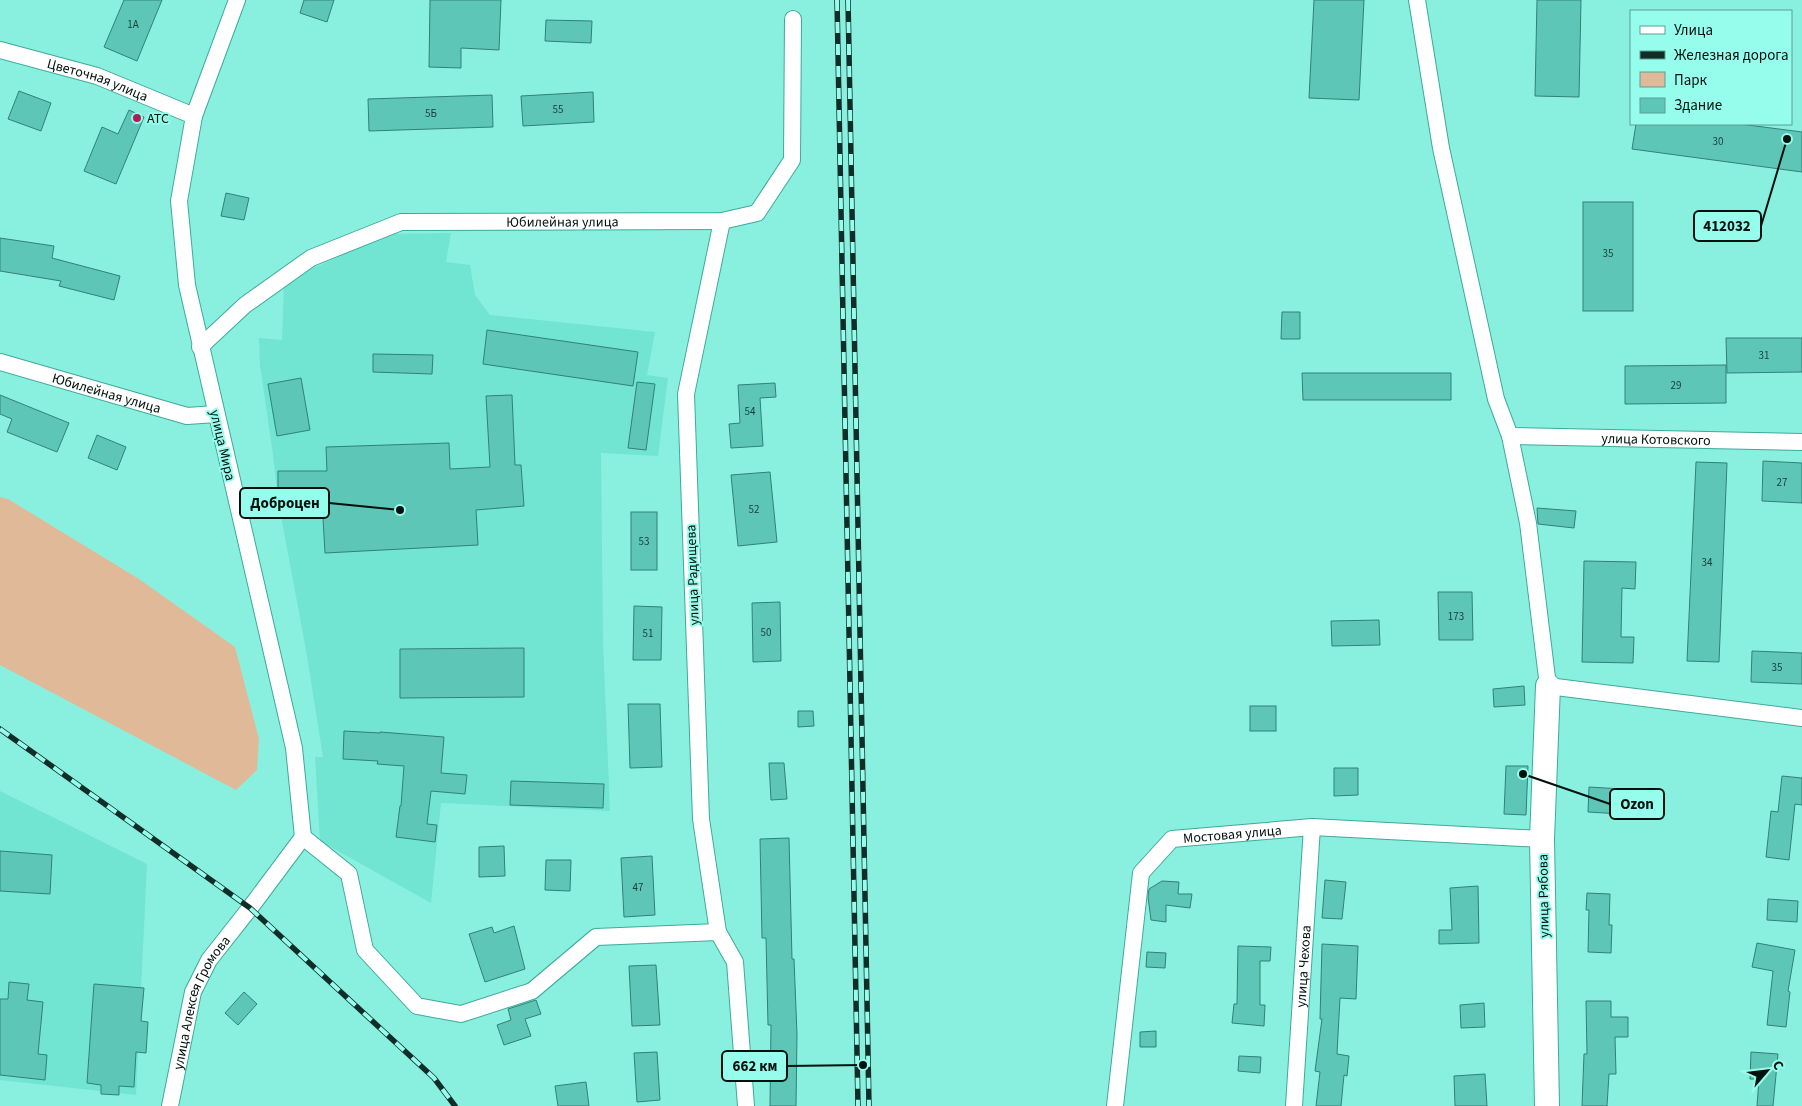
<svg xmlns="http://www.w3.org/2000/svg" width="1802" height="1106" font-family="'Source Sans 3',sans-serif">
<rect width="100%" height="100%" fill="#89f0df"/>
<g fill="#71e4d2">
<polygon points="451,233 446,262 470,265 475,295 490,315 655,332 647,375 668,378 658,456 601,453 603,641 610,811 441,803 431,903 320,841 315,757 323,757 306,650 278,500 273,455 260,365 259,338 282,340 284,281 390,234"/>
<polygon points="0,791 147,864 136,1095 0,1080"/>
</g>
<polygon fill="#e0b998" points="0,497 8,499 139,579 235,647 259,739 257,770 236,790 0,665"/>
<g fill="#5ec6b7" stroke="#318176">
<polygon points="124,0 162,0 137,61 104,47"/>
<polygon points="304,0 334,0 327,22 300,13"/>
<polygon points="430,0 501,0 499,50 461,48 461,68 429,67"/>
<polygon points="1314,0 1364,0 1359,100 1309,98"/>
<polygon points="1537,0 1581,0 1579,97 1535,96"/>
<polygon points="546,20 592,21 591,43 545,41"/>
<polygon points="19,91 51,103 41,131 8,119"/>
<polygon points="593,92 594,122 523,126 521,96"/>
<polygon points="492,95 493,127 369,131 368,99"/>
<polygon points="129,110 144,117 116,184 84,171 102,127 118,134"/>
<polygon points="1636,124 1740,124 1802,132 1802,172 1632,149"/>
<polygon points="226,193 249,198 244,220 221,216"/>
<rect x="1583" y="202" width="50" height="109"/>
<polygon points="0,238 54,246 52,258 120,276 114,300 59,286 61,281 0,271"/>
<polygon points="1282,312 1300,312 1300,339 1281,339"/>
<polygon points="487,330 638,352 633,386 483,364"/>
<polygon points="1726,338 1802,338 1802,372 1727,373"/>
<polygon points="373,354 433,355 432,374 373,372"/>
<polygon points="1726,365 1726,403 1625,404 1625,366"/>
<polygon points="1302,373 1451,373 1451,400 1303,400"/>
<polygon points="301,378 310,430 277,436 268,384"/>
<polygon points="637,382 655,384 646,450 628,448"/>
<polygon points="775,383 776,397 760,398 763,446 731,448 729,424 740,423 738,385"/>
<polygon points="0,395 69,423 57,452 7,432 12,419 0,414"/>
<polygon points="512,395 515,465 521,465 524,506 476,510 478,545 325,553 322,500 278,499 278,471 327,471 326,447 449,443 450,469 490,467 486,396"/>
<polygon points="97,435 126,447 117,470 88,458"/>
<polygon points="1763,461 1802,463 1802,503 1762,501"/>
<polygon points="1696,462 1727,463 1719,662 1687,661"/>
<polygon points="770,472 777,542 738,546 731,475"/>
<polygon points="1537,508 1576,511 1574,528 1538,524"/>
<rect x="631" y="512" width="26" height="58"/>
<polygon points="1584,561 1636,562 1635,589 1622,588 1621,637 1634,637 1633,663 1582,662"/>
<polygon points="1438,592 1472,592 1473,640 1439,640"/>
<polygon points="780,602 781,661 753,662 752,603"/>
<polygon points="634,606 662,607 661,660 633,660"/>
<polygon points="1379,620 1380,645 1332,646 1331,621"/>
<polygon points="524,648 524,697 400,698 400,649"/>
<polygon points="1752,651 1802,653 1802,684 1751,682"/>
<polygon points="1524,686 1525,705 1494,707 1493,689"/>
<polygon points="628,704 660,704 662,767 630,768"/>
<rect x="1250" y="706" width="26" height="25"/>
<polygon points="798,711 813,711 814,726 798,727"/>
<polygon points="344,731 380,733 380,732 444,737 441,773 467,775 465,794 431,791 427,824 437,825 435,842 396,837 400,806 401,806 404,766 377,764 378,761 343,759"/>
<polygon points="769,763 784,763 787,799 771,800"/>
<polygon points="1506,766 1528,766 1526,815 1504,814"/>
<polygon points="1334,768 1358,768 1358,795 1334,796"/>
<polygon points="1782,776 1802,778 1802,805 1795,804 1789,860 1766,857 1771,811 1778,812"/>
<polygon points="511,781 604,784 603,808 510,805"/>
<polygon points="1589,787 1622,789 1621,814 1588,812"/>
<polygon points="789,838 792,959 794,959 797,1034 796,1106 770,1106 771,1025 768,1025 766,938 762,938 760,839"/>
<polygon points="504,846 505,876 479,877 479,847"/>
<polygon points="0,851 52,855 50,894 0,891"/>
<polygon points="652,856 655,915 624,917 621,858"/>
<polygon points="546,860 571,860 570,891 545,890"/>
<polygon points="1325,880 1346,882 1342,919 1322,918"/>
<polygon points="1162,881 1179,882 1178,894 1192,894 1190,908 1166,905 1166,922 1151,920 1148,897 1149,889"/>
<polygon points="1478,886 1479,943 1439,944 1439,930 1452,930 1450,888"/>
<polygon points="1587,893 1610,894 1609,925 1612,925 1611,953 1588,952 1589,910 1586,910"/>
<polygon points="1768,899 1798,901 1797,922 1767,920"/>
<polygon points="514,926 525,969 485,982 469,934 492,927 494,933"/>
<polygon points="1757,943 1795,950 1788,991 1790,992 1786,1027 1767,1025 1773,971 1752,967"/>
<polygon points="1322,944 1358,946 1356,999 1340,998 1337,1054 1349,1056 1347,1076 1344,1075 1341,1106 1316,1106 1320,1072 1315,1071 1322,1019 1320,1019"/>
<polygon points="1238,946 1271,947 1270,961 1260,961 1260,1005 1265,1005 1264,1026 1232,1023 1234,1004 1237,1004"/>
<polygon points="1147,952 1166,953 1165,968 1146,967"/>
<polygon points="656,965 660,1025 632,1026 629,966"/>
<polygon points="9,982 29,984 27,1000 43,1002 38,1054 47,1055 45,1080 0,1075 0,999 8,999"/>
<polygon points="94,984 144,988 141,1021 148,1022 146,1053 136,1052 134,1087 119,1086 119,1095 101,1094 101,1085 87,1083"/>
<polygon points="244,992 257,1004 238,1025 225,1013"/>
<polygon points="536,1000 541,1014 525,1019 531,1036 504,1045 497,1025 511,1020 508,1009"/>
<polygon points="1586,1001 1611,1001 1611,1017 1628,1017 1628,1037 1615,1037 1616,1074 1609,1074 1607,1106 1582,1106 1584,1054 1587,1054"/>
<polygon points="1484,1003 1485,1027 1461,1028 1460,1005"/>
<polygon points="1156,1031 1156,1047 1140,1047 1140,1032"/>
<polygon points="657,1052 660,1100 637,1102 634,1053"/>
<polygon points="1751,1052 1778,1054 1773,1106 1757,1106 1759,1079 1750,1079"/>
<polygon points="1239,1056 1261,1057 1260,1073 1238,1071"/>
<polygon points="1485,1074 1487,1106 1455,1106 1454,1076"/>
<polygon points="586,1082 589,1106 558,1106 555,1086"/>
</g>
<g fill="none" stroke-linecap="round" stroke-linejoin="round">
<g stroke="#3eaa9b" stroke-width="18">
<g id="street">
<polyline points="1417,0 1441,148 1496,399 1510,436 1528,523 1548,686 1802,718"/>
<path id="s1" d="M0,50L97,76L194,116"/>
<path id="s2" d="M200,347L245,305L311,258L401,222L722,221L757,213L792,160L793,19"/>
<path id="s3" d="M0,362L187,416L216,414"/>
<path id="s4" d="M1510,436L1802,442"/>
<polyline points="303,837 349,874 365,950 417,1006 461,1014 532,991 596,937 718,932 701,819 686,394 722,221"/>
<polyline points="718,932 735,962 746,1106"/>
<path id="s5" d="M170,1106L193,992L209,960L250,908L303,837L294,748L187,285L179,201L194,116L237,0"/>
<path id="s6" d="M1115,1106L1141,873L1172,839L1312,827L1542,839"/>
<path id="s7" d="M1294,1106L1312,827"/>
</g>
</g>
<g stroke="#3eaa9b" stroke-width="26">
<polyline id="secondary" points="1547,1106 1542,839 1548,686"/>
</g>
<use href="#street" stroke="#fff" stroke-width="16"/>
<use href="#secondary" stroke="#fff" stroke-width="24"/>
<g stroke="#112d28" stroke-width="5.5">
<g id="rail">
<polyline points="837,0 858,1106"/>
<polyline points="848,0 869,1106"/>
<polyline points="0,729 250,908 434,1078 455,1106"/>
</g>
</g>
<use href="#rail" stroke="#96fdec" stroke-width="4" stroke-dasharray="11" stroke-linecap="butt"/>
</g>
<circle fill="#ab1c58" stroke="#96fdec" stroke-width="2" cx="137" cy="118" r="5"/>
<g text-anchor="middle" stroke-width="4" stroke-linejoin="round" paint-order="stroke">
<g font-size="11" fill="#183e38">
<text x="133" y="28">1А</text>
<text x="558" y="113">55</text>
<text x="431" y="117">5Б</text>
<text x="1718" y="145">30</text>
<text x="1608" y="257">35</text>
<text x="1764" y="359">31</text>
<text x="1676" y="389">29</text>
<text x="750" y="415">54</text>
<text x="1782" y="486">27</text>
<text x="754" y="513">52</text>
<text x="644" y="545">53</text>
<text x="1707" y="566">34</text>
<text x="1456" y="620">173</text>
<text x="766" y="636">50</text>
<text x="648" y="637">51</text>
<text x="1777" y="671">35</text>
<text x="638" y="891">47</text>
</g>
<g font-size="14" fill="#00110e" stroke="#96fdec">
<text dy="5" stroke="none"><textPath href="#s1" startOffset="102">Цветочная улица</textPath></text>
<text dy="5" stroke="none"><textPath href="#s2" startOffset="401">Юбилейная улица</textPath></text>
<text dy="5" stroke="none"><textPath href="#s3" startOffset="111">Юбилейная улица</textPath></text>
<text dy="5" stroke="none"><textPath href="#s4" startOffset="146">улица Котовского</textPath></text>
<text transform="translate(223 445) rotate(77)" y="5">улица Мира</text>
<text transform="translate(692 575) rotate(-92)" y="5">улица Радищева</text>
<text dy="5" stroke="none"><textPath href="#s6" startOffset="341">Мостовая улица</textPath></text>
<text transform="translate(1543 896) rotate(-91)" y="5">улица Рябова</text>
<text dy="5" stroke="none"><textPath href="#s7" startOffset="140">улица Чехова</textPath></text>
<text dy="5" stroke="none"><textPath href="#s5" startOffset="109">улица Алексея Громова</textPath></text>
</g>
<g font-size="14" fill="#00110e" stroke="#96fdec" text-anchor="start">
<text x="147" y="123">АТС</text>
</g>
</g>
<path fill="none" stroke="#00110e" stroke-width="2" d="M1787 139L1761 226M400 510L329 503M1523 774L1610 804M863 1065L787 1066"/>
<g fill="#00110e" stroke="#96fdec" stroke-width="2">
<circle cx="1787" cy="139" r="5"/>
<circle cx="400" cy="510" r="5"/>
<circle cx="1523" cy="774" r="5"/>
<circle cx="863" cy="1065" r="5"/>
</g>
<g fill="#96fdec" stroke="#00110e" stroke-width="2">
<rect x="1694" y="211" width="67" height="30" rx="5"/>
<rect x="240" y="488" width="89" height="30" rx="5"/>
<rect x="1610" y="789" width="54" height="30" rx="5"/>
<rect x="722" y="1051" width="65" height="30" rx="5"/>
</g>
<g font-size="15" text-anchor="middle" font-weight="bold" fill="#00110e">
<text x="1727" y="231">412032</text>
<text x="285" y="508">Доброцен</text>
<text x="1637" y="809">Ozon</text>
<text x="755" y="1071">662 км</text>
</g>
<rect x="1630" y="10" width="162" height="115" fill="#96fdec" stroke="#5a9f93"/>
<rect x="1640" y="26" width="25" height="8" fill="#ffffff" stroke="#5a9f93"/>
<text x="1674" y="35" font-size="15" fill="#00110e">Улица</text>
<rect x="1640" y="51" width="25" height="8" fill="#112d28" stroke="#5a9f93"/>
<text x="1674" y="60" font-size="15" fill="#00110e">Железная дорога</text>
<rect x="1640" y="72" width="25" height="15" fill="#e0b998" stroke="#5a9f93"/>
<text x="1674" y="85" font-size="15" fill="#00110e">Парк</text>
<rect x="1640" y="98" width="25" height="15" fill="#5ec6b7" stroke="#5a9f93"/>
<text x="1674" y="110" font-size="15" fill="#00110e">Здание</text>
<g transform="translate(1767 1071) rotate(62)" stroke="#96fdec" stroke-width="4" paint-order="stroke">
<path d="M0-4L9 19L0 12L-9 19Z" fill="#00110e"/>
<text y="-8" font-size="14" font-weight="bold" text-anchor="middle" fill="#00110e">С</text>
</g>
</svg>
